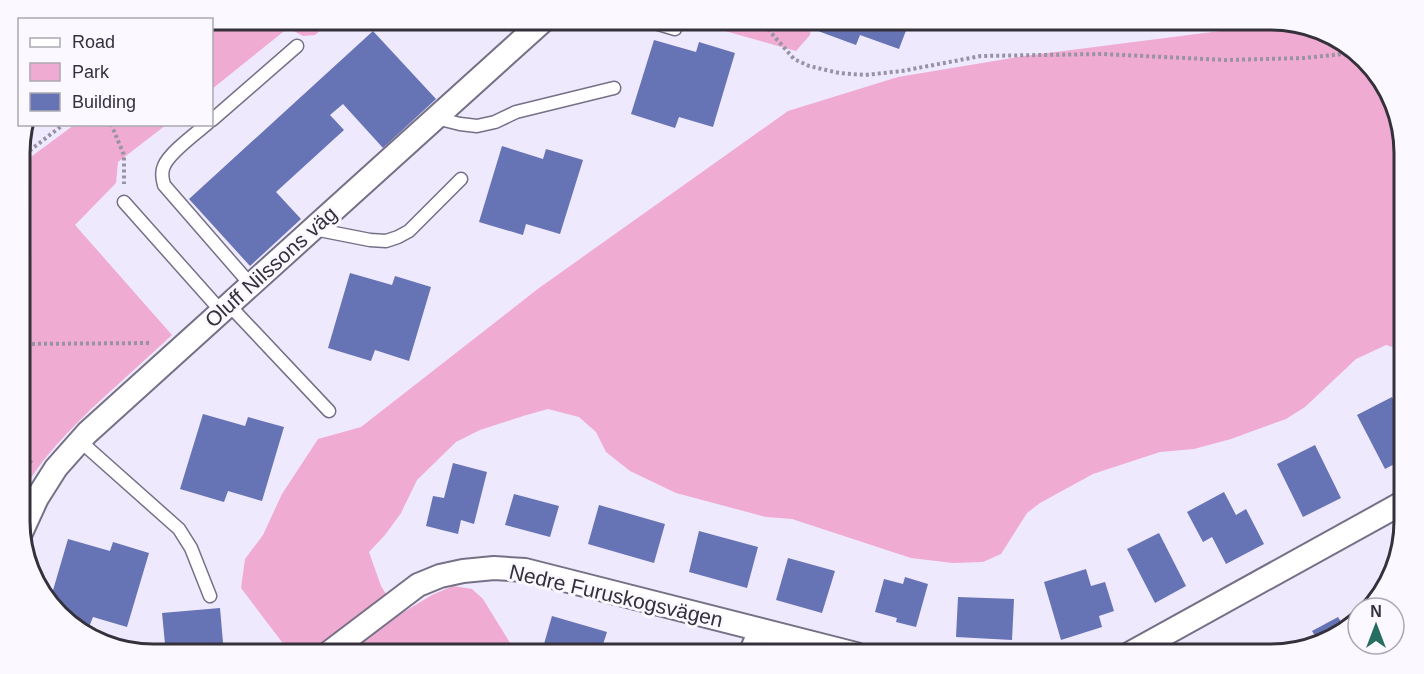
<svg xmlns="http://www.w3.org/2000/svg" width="1424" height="674" font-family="Arial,sans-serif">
<rect width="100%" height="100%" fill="#efe9fe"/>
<g fill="#f0abd2">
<polygon points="212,20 333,20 315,35 303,36 288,28 212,89"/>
<polygon points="686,20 812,20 810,35 796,51"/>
<polygon points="1267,25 1330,35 1377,72 1403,135 1404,351 1386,345 1356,359 1305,407 1286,419 1231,439 1194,449 1160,452 1093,474 1040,503 1027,513 1001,554 983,562 953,563 911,558 792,519 766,517 676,493 630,471 606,452 596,432 579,417 548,409 523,416 480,430 456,442 417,480 401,513 385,535 369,552 381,586 399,615 432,595 453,586 472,589 483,599 517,654 291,654 241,588 245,559 263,535 282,494 318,439 361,427 539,288 788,111 898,77 1024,56"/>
<path d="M74,125H166L118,162L116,183L75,225L172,335C145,360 117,385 90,410C64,436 37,463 21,496L20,165Z"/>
</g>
<g fill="#6673b4">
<polygon points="822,20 910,20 899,49 860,35 856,45 818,31"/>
<polygon points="373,31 436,99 383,148 343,104 330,115 344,130 276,192 301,219 250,266 189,199"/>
<polygon points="654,40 696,52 699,42 735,53 713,127 679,117 675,128 631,114"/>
<polygon points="502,146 543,159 546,149 583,160 560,234 526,224 523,235 479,222"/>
<polygon points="350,273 392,285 395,276 431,287 409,361 375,350 371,361 328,348"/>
<polygon points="1392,397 1404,420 1404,459 1385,469 1357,415"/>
<polygon points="203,414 245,426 248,417 284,427 262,501 228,491 224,502 180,489"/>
<polygon points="1315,445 1341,498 1303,517 1277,464"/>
<polygon points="453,463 487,472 474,524 461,520 458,534 426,526 433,496 444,498"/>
<polygon points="1224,492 1236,515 1246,509 1264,544 1226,564 1212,537 1203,542 1187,512"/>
<polygon points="514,494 559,506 550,537 505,525"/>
<polygon points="599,505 665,524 654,563 588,544"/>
<polygon points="699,531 758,547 747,588 689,572"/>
<polygon points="1159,533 1186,586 1155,603 1127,549"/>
<polygon points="68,539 110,551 113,542 149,553 127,627 93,617 89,627 73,623 49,604"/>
<polygon points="788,558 835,571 822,613 776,600"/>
<polygon points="1086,569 1091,586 1105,582 1114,611 1099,616 1102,627 1061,640 1044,582"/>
<polygon points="905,577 928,584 916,627 896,622 897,618 875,612 884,579 903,584"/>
<polygon points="958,597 1014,599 1012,640 956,637"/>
<polygon points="220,608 224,654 166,654 162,613"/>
<polygon points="552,616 607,632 600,654 553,654 542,651"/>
<polygon points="1338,617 1343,625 1358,617 1346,632 1318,641 1312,631"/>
<polygon points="1271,644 1276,654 1251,654"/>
<polygon points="675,646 704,654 673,654"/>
</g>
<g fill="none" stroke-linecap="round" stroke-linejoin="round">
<g stroke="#767087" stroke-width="15">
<g id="service">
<polyline points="645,20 675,29"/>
<polyline points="436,118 460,124 477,126 495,122 516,112 614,88"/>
<polyline points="212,120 297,46"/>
<path d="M207,124C195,134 169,153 164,166C161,172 162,178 164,185L251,285"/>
<polyline points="124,202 222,312"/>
<polyline points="314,229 370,240 386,241 398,237 409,231 461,179"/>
<polyline points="229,305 329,411"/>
<polyline points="80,441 179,529 191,548 210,596"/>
</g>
</g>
<g stroke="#767087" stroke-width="26">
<g id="minor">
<polyline points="21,533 37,498 56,468 87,433 544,20"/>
<polyline points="327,654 418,585 440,576 463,571 494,568 525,570 856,654"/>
<polyline points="750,654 760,630"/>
<polyline points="1129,654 1404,502"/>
</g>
</g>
<g stroke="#9893a3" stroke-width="4" stroke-dasharray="3 3" stroke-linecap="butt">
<polyline points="760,20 794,59 809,66 839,73 865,75 902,71 981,56 1102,54 1226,60 1304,58 1353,53"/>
<polyline points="111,124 124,155 124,184"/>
<polyline points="20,158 64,124"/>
<polyline points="20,344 151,343"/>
<polyline points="21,454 32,463"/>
<polyline points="21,469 30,463"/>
</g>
<use href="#service" stroke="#fff" stroke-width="12"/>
<use href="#minor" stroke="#fff" stroke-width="22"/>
</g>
<g text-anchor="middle" stroke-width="6" stroke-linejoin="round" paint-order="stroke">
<g font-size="21" fill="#34313b" stroke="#fbf9ff">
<text transform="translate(271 267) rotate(-42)" y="7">Oluff Nilssons väg</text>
<text transform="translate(616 596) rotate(13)" y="7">Nedre Furuskogsvägen</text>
</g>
</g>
<path d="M0 0H1424V674H0ZM153 30H1271A123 123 0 0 1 1394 153V521A123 123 0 0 1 1271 644H153A123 123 0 0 1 30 521V153A123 123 0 0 1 153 30Z" fill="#fbf9ff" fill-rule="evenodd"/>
<path fill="none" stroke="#34313b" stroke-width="3" d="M153 30H1271A123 123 0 0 1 1394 153V521A123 123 0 0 1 1271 644H153A123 123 0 0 1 30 521V153A123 123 0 0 1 153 30Z"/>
<rect x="18" y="18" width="195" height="108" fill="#fbf9ff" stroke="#aba9b1" stroke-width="1.5"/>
<rect x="30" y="38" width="30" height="9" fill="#ffffff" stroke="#aba9b1" stroke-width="1.5"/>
<text x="72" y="48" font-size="18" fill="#34313b">Road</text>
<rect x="30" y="63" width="30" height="18" fill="#f0abd2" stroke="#aba9b1" stroke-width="1.5"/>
<text x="72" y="78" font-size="18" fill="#34313b">Park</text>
<rect x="30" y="93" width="30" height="18" fill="#6673b4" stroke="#aba9b1" stroke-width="1.5"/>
<text x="72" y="108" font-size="18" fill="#34313b">Building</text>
<g transform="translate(1376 626)"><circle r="28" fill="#fbf9ff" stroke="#aba9b1" stroke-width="1.5"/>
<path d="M0-4.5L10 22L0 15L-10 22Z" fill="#276d61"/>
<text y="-9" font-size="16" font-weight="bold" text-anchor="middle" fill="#34313b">N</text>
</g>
</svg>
